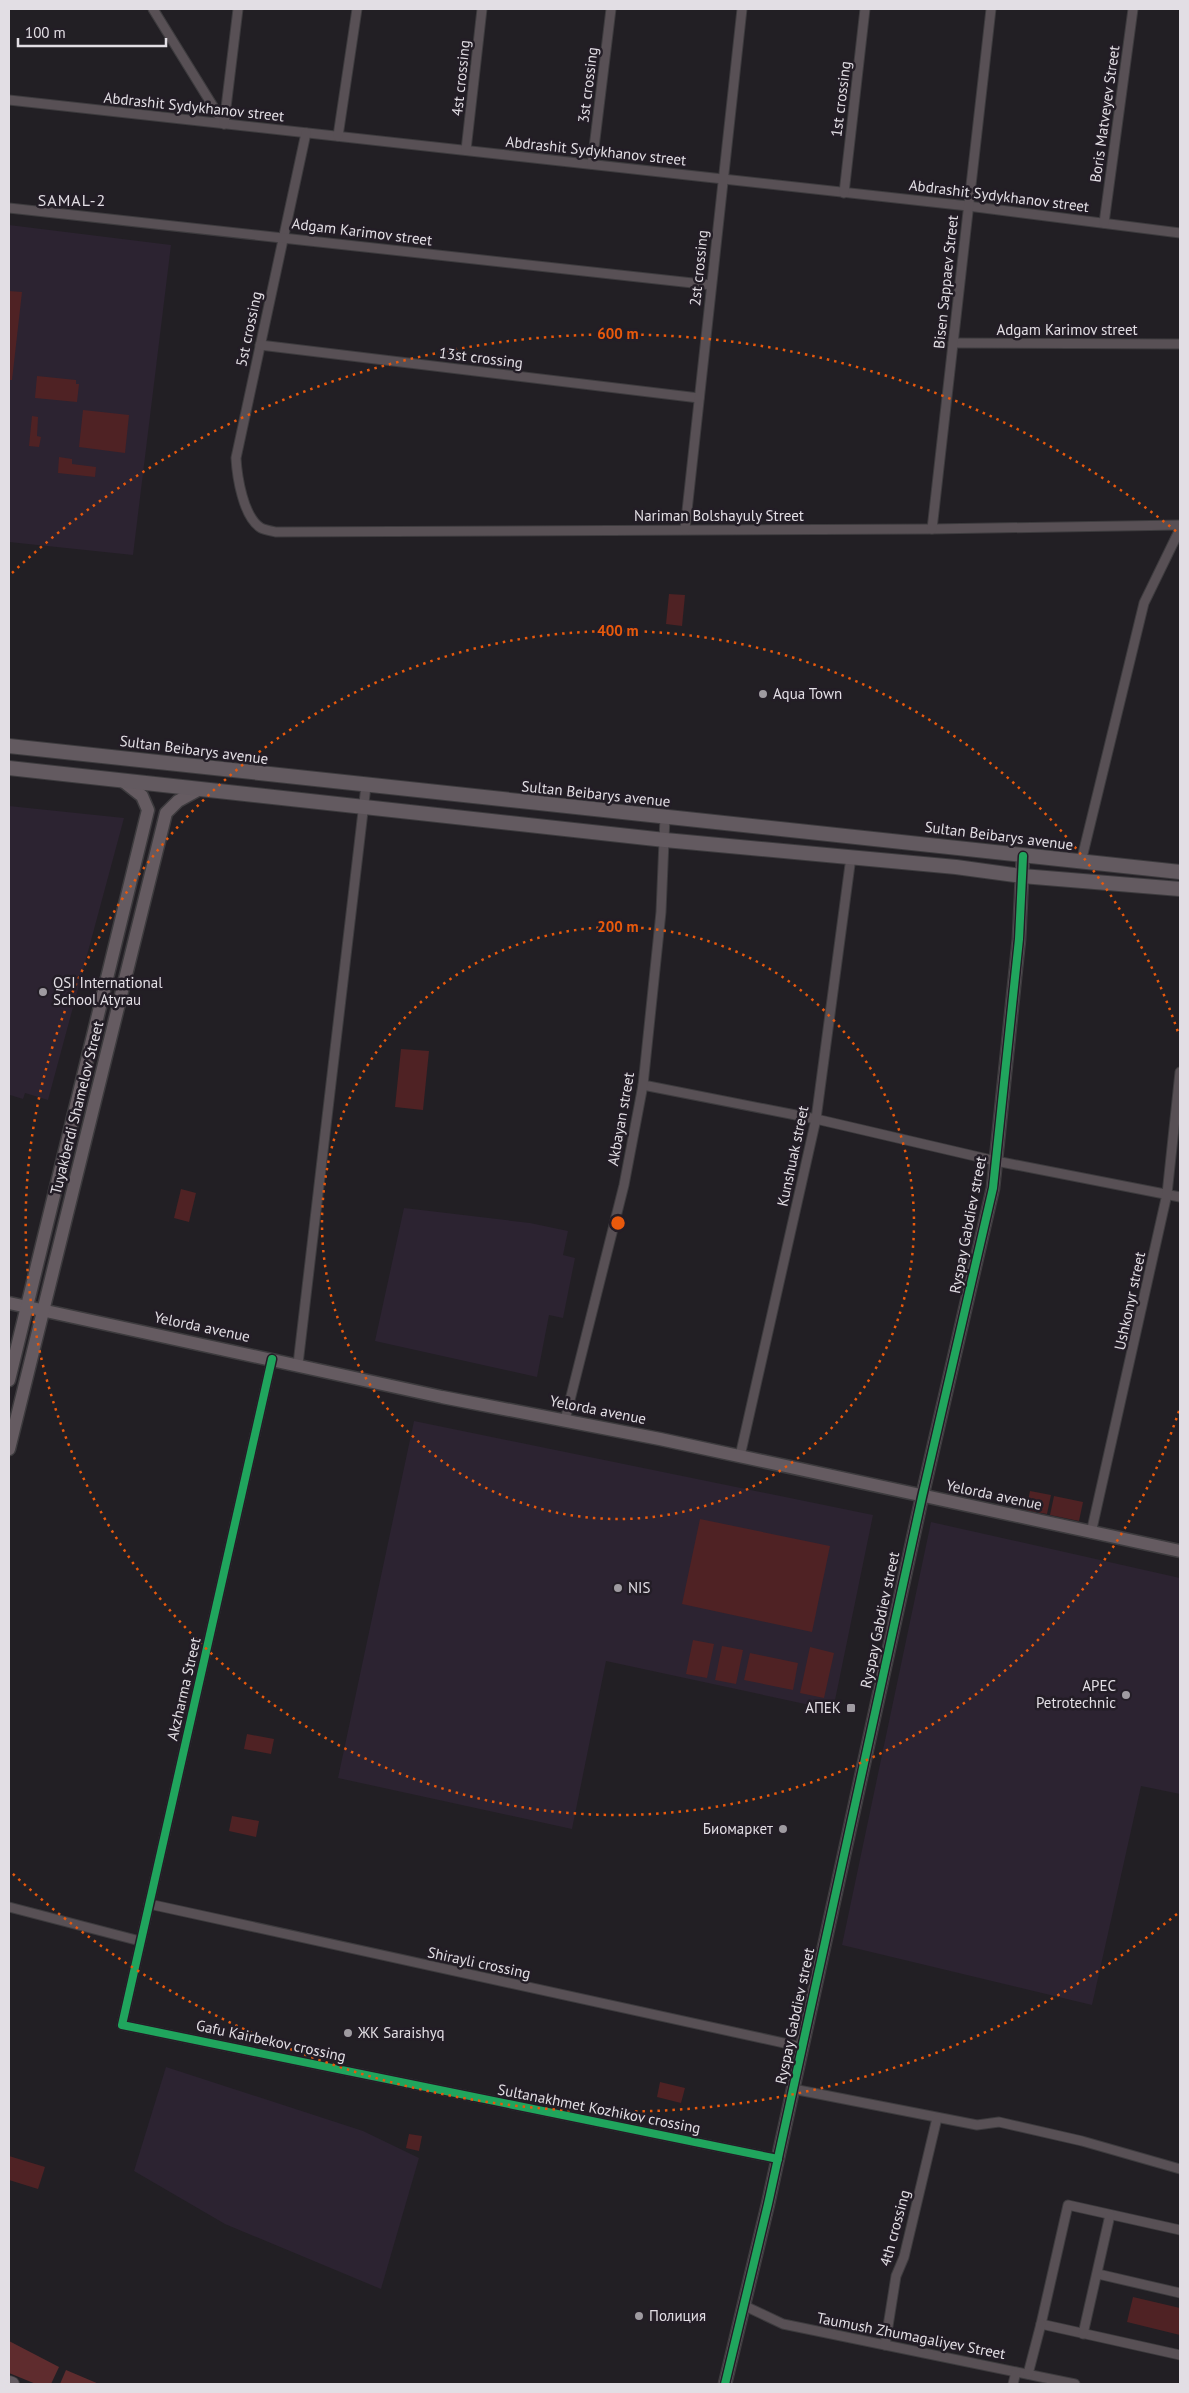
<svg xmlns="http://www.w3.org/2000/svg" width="1189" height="2393" font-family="'PT Sans',sans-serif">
<rect width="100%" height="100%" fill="#221f24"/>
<g fill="#2c2331">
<polygon points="9,225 171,245 133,555 9,542"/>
<polygon points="9,806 124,818 48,1100 25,1093 23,1099 10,1095 9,1099"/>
<polygon points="404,1208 530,1223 568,1231 563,1255 575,1258 563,1318 549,1315 537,1377 375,1341"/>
<polygon points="414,1421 873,1515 833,1710 606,1661 572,1829 338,1778"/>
<polygon points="931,1522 1180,1578 1180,1794 1141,1786 1092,2005 842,1945"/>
<polygon points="166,2067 363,2131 419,2158 381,2289 225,2224 134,2171"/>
</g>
<g fill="#4f2224">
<polygon points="9,291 22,292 12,380 9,380"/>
<polygon points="37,376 76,380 76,384 79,384 77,402 35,398"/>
<polygon points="83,410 129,415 125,453 79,447"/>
<polygon points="32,416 38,417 37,436 41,437 39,447 29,446"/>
<polygon points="59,457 72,459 72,464 96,467 95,477 58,473"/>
<polygon points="669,594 685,595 682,626 666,624"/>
<polygon points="401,1049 429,1051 423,1110 395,1107"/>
<polygon points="181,1189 196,1193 189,1222 174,1218"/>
<polygon points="1030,1491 1051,1495 1047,1514 1026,1510"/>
<polygon points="1054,1496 1083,1502 1079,1521 1050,1515"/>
<polygon points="700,1519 830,1546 812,1632 682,1604"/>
<polygon points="693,1640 714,1644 707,1678 686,1674"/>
<polygon points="722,1646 743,1650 736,1684 715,1680"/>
<polygon points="810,1647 834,1653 824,1698 800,1693"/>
<polygon points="750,1653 798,1663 793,1690 744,1680"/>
<polygon points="247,1734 274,1739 271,1754 244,1749"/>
<polygon points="232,1816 259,1821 256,1837 229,1831"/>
<polygon points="660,2082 685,2088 681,2103 657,2097"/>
<polygon points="409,2134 422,2136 419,2151 406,2148"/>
<polygon points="9,2156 45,2167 38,2189 9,2180"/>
<polygon points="1133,2297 1180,2308 1180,2335 1127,2322"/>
</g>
<g fill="#5f2c2e">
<polygon points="9,2341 59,2367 51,2384 36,2384 9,2373"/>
<polygon points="66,2370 99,2384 60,2384"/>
</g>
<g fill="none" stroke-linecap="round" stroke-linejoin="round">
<g stroke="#3d3b3e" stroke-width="11">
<g id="street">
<polyline points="153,9 224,124"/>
<polyline points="9,100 968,206 1180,233"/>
<polyline points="224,124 238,9"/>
<path d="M306,133L236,458C237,476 243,517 261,528C265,530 271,531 276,532L932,529L1180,525"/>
<polyline points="338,136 357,9"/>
<polyline points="466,150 482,9"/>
<polyline points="592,164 611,9"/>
<polyline points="844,193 865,9"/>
<polyline points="9,208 711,285"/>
<polyline points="1104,223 1133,9"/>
<polyline points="953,343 1180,344"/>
<polyline points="260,345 699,398"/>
<polyline points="685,529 742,9"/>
<polyline points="932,529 991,9"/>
<polyline points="1081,862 1144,603 1180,529"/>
<polyline points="643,1085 816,1119 996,1161 1180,1197"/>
<polyline points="272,1359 122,2025 778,2159"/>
<polyline points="298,1364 366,786"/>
<polyline points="565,1420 624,1185 643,1085 661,912 665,817"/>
<polyline points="740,1456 816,1119 851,857"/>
<polyline points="1091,1533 1167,1194 1180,1072"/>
<polyline points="149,1904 802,2047"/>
<polyline points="9,1907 140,1941"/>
<polyline points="793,2089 977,2125 999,2122 1082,2141 1180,2169"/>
<polyline points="1180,2230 1068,2205 1041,2324 1180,2355"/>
<polyline points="1098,2274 1180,2293"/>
<polyline points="745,2306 783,2324 1075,2384"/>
<polyline points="1083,2334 1110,2215"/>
<polyline points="885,2345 896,2276 904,2257 937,2118"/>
<polyline points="1028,2374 1041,2324"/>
<polyline points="1013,2384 1016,2372"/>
</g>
</g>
<g stroke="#3d3b3e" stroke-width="15">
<g id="secondary">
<polyline points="9,1303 442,1397 660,1439 1180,1551"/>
<polyline points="9,1380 148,810 142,796 123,781"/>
<polyline points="9,1449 166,813 178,801 198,790"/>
<polyline points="725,2384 768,2204 922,1497 993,1188 1019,939 1023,856"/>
</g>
</g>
<g stroke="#3d3b3e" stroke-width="16">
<g id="primary">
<polyline points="9,746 1180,872"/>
<polyline points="9,768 665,840 956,867 1022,876 1180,889"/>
<polyline points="9,2383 12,2384"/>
</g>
</g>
<use href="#street" stroke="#585055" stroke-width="9"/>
<use href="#secondary" stroke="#655b61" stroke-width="12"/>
<use href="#primary" stroke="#635a60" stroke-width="14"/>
<g stroke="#231d26" stroke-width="11">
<g id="cycleway">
<polyline points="272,1359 122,2025 778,2159"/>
<polyline points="725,2384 768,2204 922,1497 993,1188 1019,939 1023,856"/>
</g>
</g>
<use href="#cycleway" stroke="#20a55d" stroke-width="8"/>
</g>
<g fill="none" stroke="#e8590c" stroke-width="2.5" stroke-dasharray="2.5 5">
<circle cx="618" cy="1223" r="296"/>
<path d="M1179 1411A592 592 0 1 1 1179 1035"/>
<path d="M1177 1914A889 889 0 0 1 12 1873M12 573A889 889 0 0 1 1177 532"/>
</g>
<g fill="#9f9ba1" stroke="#231d26" stroke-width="2">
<circle cx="763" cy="694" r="5"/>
<circle cx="43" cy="992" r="5"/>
<circle cx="618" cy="1588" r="5"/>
<circle cx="1126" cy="1695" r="5"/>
<rect x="846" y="1703" width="10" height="10" rx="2.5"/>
<circle cx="783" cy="1829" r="5"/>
<circle cx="348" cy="2033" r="5"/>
<circle cx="639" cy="2316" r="5"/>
</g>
<g text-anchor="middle" stroke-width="5" stroke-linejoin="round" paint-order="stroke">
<g font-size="15" fill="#e2dee4" stroke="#231d26">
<text transform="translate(461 78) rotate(-84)" y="5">4st crossing</text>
<text transform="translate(588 85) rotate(-83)" y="5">3st crossing</text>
<text transform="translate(841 99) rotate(-83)" y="5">1st crossing</text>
<text transform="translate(194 107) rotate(6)" y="5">Abdrashit Sydykhanov street</text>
<text transform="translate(1105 114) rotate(-82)" y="5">Boris Matveyev Street</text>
<text transform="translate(596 151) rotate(6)" y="5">Abdrashit Sydykhanov street</text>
<text transform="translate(999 196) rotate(7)" y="5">Abdrashit Sydykhanov street</text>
<text transform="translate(362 232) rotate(7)" y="5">Adgam Karimov street</text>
<text transform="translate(699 268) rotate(-84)" y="5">2st crossing</text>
<text transform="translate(946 282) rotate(-84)" y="5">Bisen Sappaev Street</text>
<text transform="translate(249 329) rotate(-78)" y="5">5st crossing</text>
<text x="1067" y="335">Adgam Karimov street</text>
<text transform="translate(481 358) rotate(7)" y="5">13st crossing</text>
<text x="719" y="521">Nariman Bolshayuly Street</text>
<text transform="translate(194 750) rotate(7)" y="5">Sultan Beibarys avenue</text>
<text transform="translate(596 794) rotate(6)" y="5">Sultan Beibarys avenue</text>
<text transform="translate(999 836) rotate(7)" y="5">Sultan Beibarys avenue</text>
<text transform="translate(77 1108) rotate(-76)" y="5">Tuyakberdi Shamelov Street</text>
<text transform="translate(621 1119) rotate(-80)" y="5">Akbayan street</text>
<text transform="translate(793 1156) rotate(-78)" y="5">Kunshuak street</text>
<text transform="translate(968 1225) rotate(-79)" y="5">Ryspay Gabdiev street</text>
<text transform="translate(1130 1301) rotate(-78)" y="5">Ushkonyr street</text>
<text transform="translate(202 1327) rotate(12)" y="5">Yelorda avenue</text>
<text transform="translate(598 1410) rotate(11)" y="5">Yelorda avenue</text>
<text transform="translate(994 1495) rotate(12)" y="5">Yelorda avenue</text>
<text transform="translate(880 1620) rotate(-78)" y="5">Ryspay Gabdiev street</text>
<text transform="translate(184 1689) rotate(-77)" y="5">Akzharma Street</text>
<text transform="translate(479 1963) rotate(12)" y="5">Shirayli crossing</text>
<text transform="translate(795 2016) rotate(-78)" y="5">Ryspay Gabdiev street</text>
<text transform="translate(271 2041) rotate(12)" y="5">Gafu Kairbekov crossing</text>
<text transform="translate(599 2109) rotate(11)" y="5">Sultanakhmet Kozhikov crossing</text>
<text transform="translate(895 2228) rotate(-75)" y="5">4th crossing</text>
<text transform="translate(911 2336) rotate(11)" y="5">Taumush Zhumagaliyev Street</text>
</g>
<g font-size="15" fill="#e2dee4" stroke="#231d26" text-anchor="start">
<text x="773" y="699">Aqua Town</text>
<text x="53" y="988">QSI International<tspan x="53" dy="17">School Atyrau</tspan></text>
<text x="628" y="1593">NIS</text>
<text x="1116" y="1691" text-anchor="end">APEC<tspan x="1116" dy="17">Petrotechnic</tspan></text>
<text x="841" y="1713" text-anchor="end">АПЕК</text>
<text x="773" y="1834" text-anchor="end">Биомаркет</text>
<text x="358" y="2038">ЖК Saraishyq</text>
<text x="649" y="2321">Полиция</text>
</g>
<g font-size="16" letter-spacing="1" fill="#e2dee4" stroke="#231d26">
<text x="72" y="206">SAMAL-2</text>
</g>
</g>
<circle cx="618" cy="1223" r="8" fill="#e8590c" stroke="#231d26" stroke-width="2.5"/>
<g font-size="15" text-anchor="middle" font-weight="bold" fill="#e8590c" stroke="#231d26" stroke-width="5" stroke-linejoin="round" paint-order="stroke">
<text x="618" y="339">600 m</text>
<text x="618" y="636">400 m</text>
<text x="618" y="932">200 m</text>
</g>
<rect width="1189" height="2393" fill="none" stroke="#e2dee4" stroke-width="20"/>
<path d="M18 38v8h148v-8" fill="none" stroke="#e2dee4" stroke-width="2.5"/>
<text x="25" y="38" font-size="15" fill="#e2dee4" stroke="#231d26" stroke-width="4" paint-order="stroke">100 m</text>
</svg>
